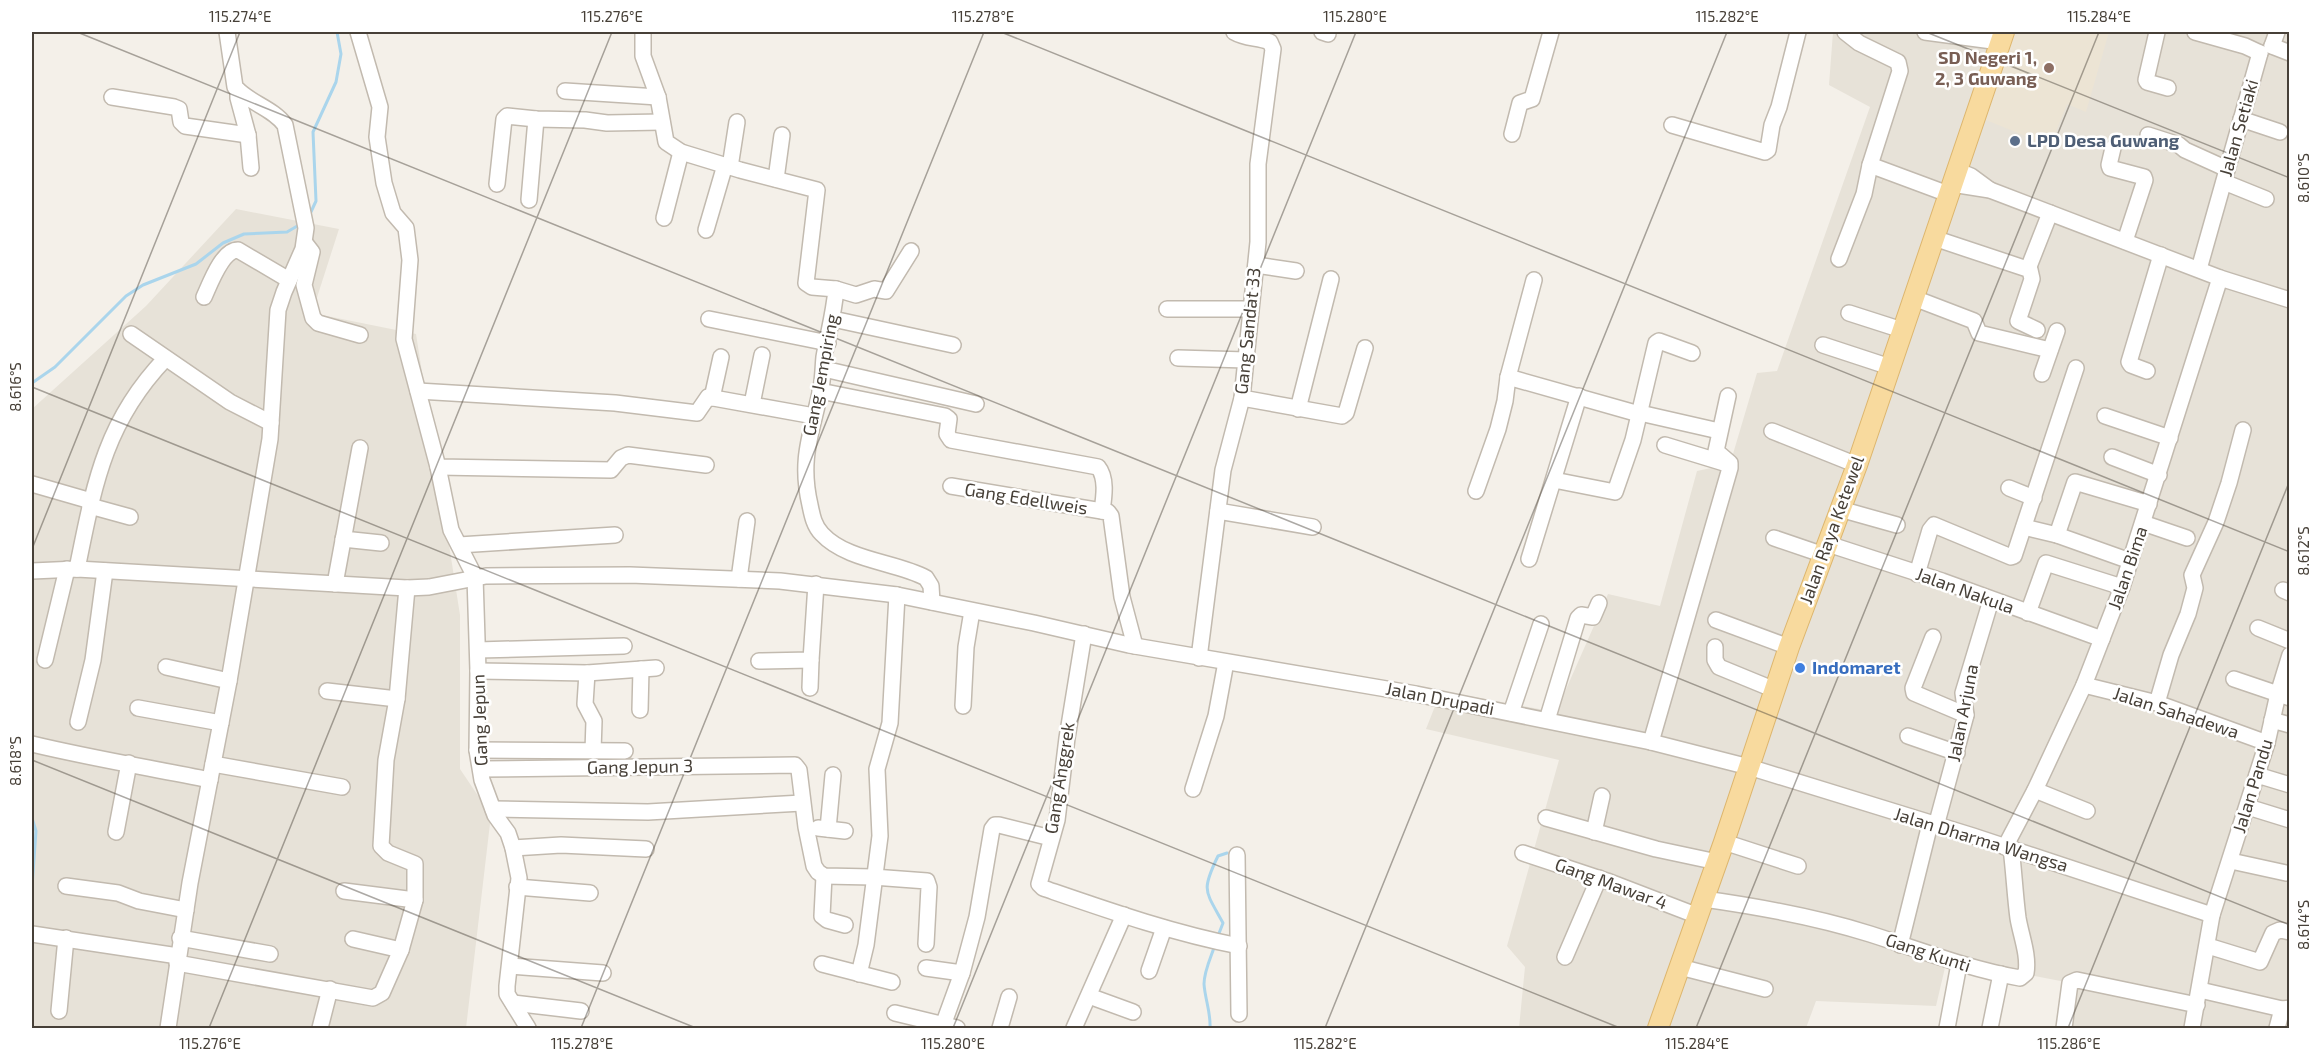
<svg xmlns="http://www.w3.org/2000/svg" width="2321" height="1060" font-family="'Exo 2',sans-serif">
<rect width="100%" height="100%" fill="#f4f0e9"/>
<g fill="#e7e2d8">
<polygon points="1833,32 2289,32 2289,1028 2068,1028 2076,984 1947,959 1936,1006 1816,1001 1806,1028 1519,1028 1525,967 1507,946 1559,760 1426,729 1441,691 1556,712 1608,594 1660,606 1697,471 1730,464 1757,373 1777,371 1870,107 1829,85"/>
<polygon points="236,209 339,229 312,313 416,334 460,615 460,769 491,815 466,1028 32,1028 32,409 146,306"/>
</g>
<polygon fill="#ece4d4" points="2013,32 2109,32 2086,112 2067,104 2050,146 1981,118"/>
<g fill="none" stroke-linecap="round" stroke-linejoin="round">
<g stroke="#aad5ec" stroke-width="3">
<polyline points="310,214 316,201 313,132 336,82 341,54 337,32"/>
<polyline points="32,383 55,367 126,296 143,285 196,264 223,243 244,234 287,232 299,225"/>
<polyline points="32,818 36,831 32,887"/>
<path d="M1218,936L1223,923C1205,890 1201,891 1218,856L1227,853"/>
<path d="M1210,1028C1211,1013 1205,999 1204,984C1204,971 1211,957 1215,945"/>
</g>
<g stroke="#c2baaf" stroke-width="18">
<g id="minor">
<polyline points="358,32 380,107 377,137 384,183 393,213 406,228 410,260 404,339 438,467 611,470 621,458 628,455 706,465"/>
<path d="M643,32V56L658,97L666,142L681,152L740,170L817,190L806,283L812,287L836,289C834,313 828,334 824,357C823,367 823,378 821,388C812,433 799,458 810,505C812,515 814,526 822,534C847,561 897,562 926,578L931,586L932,602"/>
<polyline points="1322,32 1328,34"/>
<polyline points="1925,32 2000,42"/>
<polyline points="2157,32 2146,80 2147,82 2168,88"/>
<polyline points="2195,32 2245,46 2260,53"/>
<polyline points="2272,46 2290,53"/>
<polyline points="2272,46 2277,32"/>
<polyline points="238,90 238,98 248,135 251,168"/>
<polyline points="565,91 658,97"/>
<polyline points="112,97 174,107 179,109 181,122 185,126 248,135"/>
<polyline points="2241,119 2280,132"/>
<polyline points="1672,125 1765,152 1768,150 1772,125 1779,107 1798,32"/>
<polyline points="1512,134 1520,103 1532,99 1551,32"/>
<polyline points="2148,135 2179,145 2185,150 2227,169"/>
<polyline points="2113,148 2109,165 2110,168 2144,177 2145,180 2125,241"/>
<polyline points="1870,165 1948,194"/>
<polyline points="730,167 737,122"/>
<polyline points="1956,170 1971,176 1990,190"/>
<polyline points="776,179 782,135"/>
<polyline points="2224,182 2266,199"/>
<polyline points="497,184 504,119 507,116 536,119 585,120 607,123 662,122"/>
<polyline points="1952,184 1990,190 2220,278 2290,300"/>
<polyline points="529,200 536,119"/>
<polyline points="664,218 681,152"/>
<polyline points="706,230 725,165"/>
<polyline points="1934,238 2030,270 2032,279 2018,321 2037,330"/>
<polyline points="305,243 312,252 304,285 313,318 318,323 360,335"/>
<polyline points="1839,259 1864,194 1870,165 1900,71 1898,62 1859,43 1845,32"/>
<polyline points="1256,265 1296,271"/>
<polyline points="2028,269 2050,213"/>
<polyline points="2199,269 2260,53"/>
<polyline points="836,289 856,295 874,289 886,291 911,251"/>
<path d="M204,297C210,284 222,250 238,250L289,280"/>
<polyline points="1914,298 1974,321 1979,333 2050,350"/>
<polyline points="1167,309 1251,309"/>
<polyline points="1849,313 1902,330"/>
<polyline points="709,319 828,343"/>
<polyline points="833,319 953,345"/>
<polyline points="131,334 230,402 271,423"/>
<polyline points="1823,345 1890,367"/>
<polyline points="1178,358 1246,360"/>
<polyline points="824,369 976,404"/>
<polyline points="2147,371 2131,365 2129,362 2161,255"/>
<polyline points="2042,374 2057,331"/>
<polyline points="1508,377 1639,414"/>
<polyline points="418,391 615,403 697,413 708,397 814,416"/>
<path d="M820,391L945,416L949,419L947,434L951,440L1098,467C1107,478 1104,497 1102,511"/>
<polyline points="712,398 721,357"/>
<polyline points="1242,398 1342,416 1346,413 1365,348"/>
<polyline points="752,404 762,355"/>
<polyline points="1298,409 1331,279"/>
<polyline points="1640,413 1719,431"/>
<polyline points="2105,416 2170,438"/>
<polyline points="1772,431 1857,465"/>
<polyline points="1665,445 1724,463"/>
<polyline points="2112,457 2159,475"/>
<polyline points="438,467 451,530 475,577 478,671 477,750 482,780 495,815 508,833 513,848 519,878 507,986 507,994 528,1028"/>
<polyline points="1554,480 1615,492 1633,440 1656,343 1659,341 1692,353"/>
<polyline points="32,484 91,501"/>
<polyline points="951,486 1108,512 1111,516 1122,597 1135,646"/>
<polyline points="2009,488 2034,498"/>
<polyline points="1476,491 1498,429 1505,401 1508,377 1534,280"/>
<polyline points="90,506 130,517"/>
<polyline points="1840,509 1897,525"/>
<polyline points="1218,511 1313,527"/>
<polyline points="2143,523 2187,538"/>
<polyline points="2024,527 2057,535 2130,561"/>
<polyline points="2057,535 2075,482 2149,504"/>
<polyline points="1774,538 1824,555"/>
<polyline points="343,539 381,543"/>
<polyline points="1828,544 1942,581 2102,639"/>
<polyline points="459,545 615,535"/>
<polyline points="1529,559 1579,396"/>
<path d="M77,569C94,486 104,423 165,359"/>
<polyline points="32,571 77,569 407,588 429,587 486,576 630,575 780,581 897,595 1034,623 1129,645 1416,694 1651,742 1749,767 1973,836 2212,915"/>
<polyline points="1917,574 1930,530 1934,525 2011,557 2014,556 2076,368"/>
<polyline points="739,579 747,521"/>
<polyline points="335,584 360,448"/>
<polyline points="2283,590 2290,593"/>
<polyline points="2028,613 2046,563 2122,587"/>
<polyline points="1716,620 1789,647"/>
<polyline points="2258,628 2290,641"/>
<path d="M1084,634L1067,738L1057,820L1039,884L1043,888C1107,910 1172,933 1239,946"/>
<polyline points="1933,637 1913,688 1914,693 1966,715"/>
<polyline points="1715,647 1715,660 1719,667 1775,690"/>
<polyline points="478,650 624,646"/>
<path d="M1199,658L1223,470L1242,398L1258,242V164L1273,49L1270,42C1257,37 1246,39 1234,32"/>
<polyline points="45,660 67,569"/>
<polyline points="759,661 811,660 816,584"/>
<polyline points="166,667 229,681"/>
<polyline points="478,671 587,673 656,668"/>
<polyline points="587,673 585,704 594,721 593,751"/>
<polyline points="2234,679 2290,698"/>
<polyline points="2084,685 2157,703 2267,743"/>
<polyline points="810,688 811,660"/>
<polyline points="327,691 397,699"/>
<polyline points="2157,703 2171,655 2188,614 2195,588 2192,575 2216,522 2229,483 2243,430"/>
<polyline points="963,706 966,647 972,611"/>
<polyline points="138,708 221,723"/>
<polyline points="640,710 641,669"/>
<polyline points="1511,713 1541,624"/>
<polyline points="1547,720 1578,618 1581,615 1593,617 1599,603"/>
<polyline points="2272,720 2290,725"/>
<polyline points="78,722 93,660 105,571"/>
<polyline points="1908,736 1957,753"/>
<polyline points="1651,742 1730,468 1730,463 1716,451 1728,396"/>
<path d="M32,744C90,758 151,768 210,780"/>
<polyline points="477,750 625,751"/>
<polyline points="213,764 342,787"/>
<polyline points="482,769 795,765 799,770 806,827 814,866 818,872 824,876 873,877 927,881 929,887 926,944"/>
<polyline points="2257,775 2290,785"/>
<polyline points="1193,789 1216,716 1226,662"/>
<polyline points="2035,790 2087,811"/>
<polyline points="2248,807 2290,820"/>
<polyline points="493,809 648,812 802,803"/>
<polyline points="1546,818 1656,849 1717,862"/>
<polyline points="1936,826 1966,715 1963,693 1991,600"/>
<polyline points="818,828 845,831"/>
<polyline points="828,829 833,775"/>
<polyline points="116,832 129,763"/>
<polyline points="1594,832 1602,796"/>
<polyline points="1724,842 1798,866"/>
<polyline points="2005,847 2035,790 2084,685 2122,587 2220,278"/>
<polyline points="513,848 561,845 646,849"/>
<polyline points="1523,853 1607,881 1698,916"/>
<polyline points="1237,855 1239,1014"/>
<polyline points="2231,861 2286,873"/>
<polyline points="824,876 822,916 827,920 845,925"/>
<polyline points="66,886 118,893 139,901 186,910"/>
<polyline points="517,887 590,893"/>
<polyline points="344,891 415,900"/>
<path d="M1704,899C1761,907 1816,917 1870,934C1920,950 1969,969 2020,978L2026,973C2029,955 2021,936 2018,918C2015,895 2014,872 2011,848"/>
<polyline points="32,934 178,956"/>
<polyline points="180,938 270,954"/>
<polyline points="353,939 401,950"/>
<polyline points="1900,945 1930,824"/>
<polyline points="2208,946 2260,962 2273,933 2280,930 2290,932"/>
<polyline points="1565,957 1599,878"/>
<polyline points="177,963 373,998 382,993 401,950 415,900 415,864 388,853 381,846 386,760 397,699 407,588"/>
<polyline points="822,964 892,982"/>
<polyline points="510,966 603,973"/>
<polyline points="1680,967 1765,989"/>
<polyline points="926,968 962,973"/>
<polyline points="1149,971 1164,928"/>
<polyline points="859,974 866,945 880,836 877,769 890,723 897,595"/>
<polyline points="2200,990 2282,1009 2290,1008"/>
<polyline points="1089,996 1133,1012"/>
<polyline points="513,1003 581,1011"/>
<polyline points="59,1011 66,938"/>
<polyline points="895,1013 957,1028"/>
<path d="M168,1028L190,883L229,681L270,439L278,310L284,292L303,249L306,228L285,125C273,108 249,103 235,87L227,32"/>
<polyline points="320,1028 330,989"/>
<polyline points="942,1028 962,973 977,917 992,829 995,825 999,825 1051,838"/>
<polyline points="1000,1028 1009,997"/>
<polyline points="1074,1028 1124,915"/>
<polyline points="1947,1028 1959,964"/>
<polyline points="1990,1028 2001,974"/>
<polyline points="2064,1028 2070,983 2077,980 2197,1005"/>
<polyline points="2192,1028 2212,915 2267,743 2278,694 2290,655"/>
<polyline points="2277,1028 2282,1009"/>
</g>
</g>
<g stroke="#ddb66e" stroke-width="22">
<polyline id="major" points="1658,1028 1724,842 1789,647 1857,465 2004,32"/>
</g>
<use href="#minor" stroke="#fff" stroke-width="15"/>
<use href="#major" stroke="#f8da9e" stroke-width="20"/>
</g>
<path fill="none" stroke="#474038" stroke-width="1.5" stroke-opacity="0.45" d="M77,32L2290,925M1001,32L2290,552M1926,32L2290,178M32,387L1620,1028M32,549L240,32M32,760L696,1028M209,1028L612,32M581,1028L984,32M953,1028L1356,32M1325,1028L1727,32M1696,1028L2099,32M2068,1028L2290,480"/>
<circle fill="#8d6e63" stroke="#fff" stroke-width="2" cx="2049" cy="68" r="6"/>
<circle fill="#5c6f8a" stroke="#fff" stroke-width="2" cx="2015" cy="141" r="6"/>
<circle fill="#3f7fe0" stroke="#fff" stroke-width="2" cx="1800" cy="668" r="6"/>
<g text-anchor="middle" stroke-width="5" stroke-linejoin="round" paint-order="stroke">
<g font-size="18" font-weight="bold" fill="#785e54" stroke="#fff" text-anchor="end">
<text x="2037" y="64">SD Negeri 1,<tspan x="2037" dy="21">2, 3 Guwang</tspan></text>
</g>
<g font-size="18" fill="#474038" stroke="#fff">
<text transform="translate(2239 128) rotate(-74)" y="6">Jalan Setiaki</text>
<text transform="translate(1248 331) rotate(-84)" y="6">Gang Sandat 33</text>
<text transform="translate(821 375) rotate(-79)" y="6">Gang Jempiring</text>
<text transform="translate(1026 499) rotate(9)" y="6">Gang Edellweis</text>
<text transform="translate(1832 530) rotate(-70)" y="6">Jalan Raya Ketewel</text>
<text transform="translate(2128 568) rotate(-71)" y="6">Jalan Bima</text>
<text transform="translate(1965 591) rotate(20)" y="6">Jalan Nakula</text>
<text transform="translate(1440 699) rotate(11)" y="6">Jalan Drupadi</text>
<text transform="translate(1963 713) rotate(-79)" y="6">Jalan Arjuna</text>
<text transform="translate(2176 713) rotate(18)" y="6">Jalan Sahadewa</text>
<text transform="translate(480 720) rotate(-92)" y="6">Gang Jepun</text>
<text transform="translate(640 767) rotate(-1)" y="6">Gang Jepun 3</text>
<text transform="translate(1060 778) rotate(-81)" y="6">Gang Anggrek</text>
<text transform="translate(2253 786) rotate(-73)" y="6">Jalan Pandu</text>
<text transform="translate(1981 840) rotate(17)" y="6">Jalan Dharma Wangsa</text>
<text transform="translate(1611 884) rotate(20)" y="6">Gang Mawar 4</text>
<text transform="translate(1928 953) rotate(18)" y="6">Gang Kunti</text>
</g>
<g font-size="18" font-weight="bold" fill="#4e5e75" stroke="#fff" text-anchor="start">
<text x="2027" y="147">LPD Desa Guwang</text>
</g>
<g font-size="18" font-weight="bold" fill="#366cbe" stroke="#fff" text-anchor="start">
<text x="1812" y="674">Indomaret</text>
</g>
</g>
<rect width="2321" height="1060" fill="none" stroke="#ffffff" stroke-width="66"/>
<rect x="33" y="33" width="2255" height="994" fill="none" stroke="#474038" stroke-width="2"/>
<g font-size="15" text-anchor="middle" fill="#474038">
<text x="240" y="22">115.274°E</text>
<text x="612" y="22">115.276°E</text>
<text x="983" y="22">115.278°E</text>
<text x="1355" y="22">115.280°E</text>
<text x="1727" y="22">115.282°E</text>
<text x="2099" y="22">115.284°E</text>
<text transform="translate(2304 178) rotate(-90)" y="5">8.610°S</text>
<text transform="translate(16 387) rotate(-90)" y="5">8.616°S</text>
<text transform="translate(2304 551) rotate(-90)" y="5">8.612°S</text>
<text transform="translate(16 761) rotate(-90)" y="5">8.618°S</text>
<text transform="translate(2304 925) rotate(-90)" y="5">8.614°S</text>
<text x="210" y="1049">115.276°E</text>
<text x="582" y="1049">115.278°E</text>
<text x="953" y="1049">115.280°E</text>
<text x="1325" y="1049">115.282°E</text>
<text x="1697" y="1049">115.284°E</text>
<text x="2069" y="1049">115.286°E</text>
</g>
</svg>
